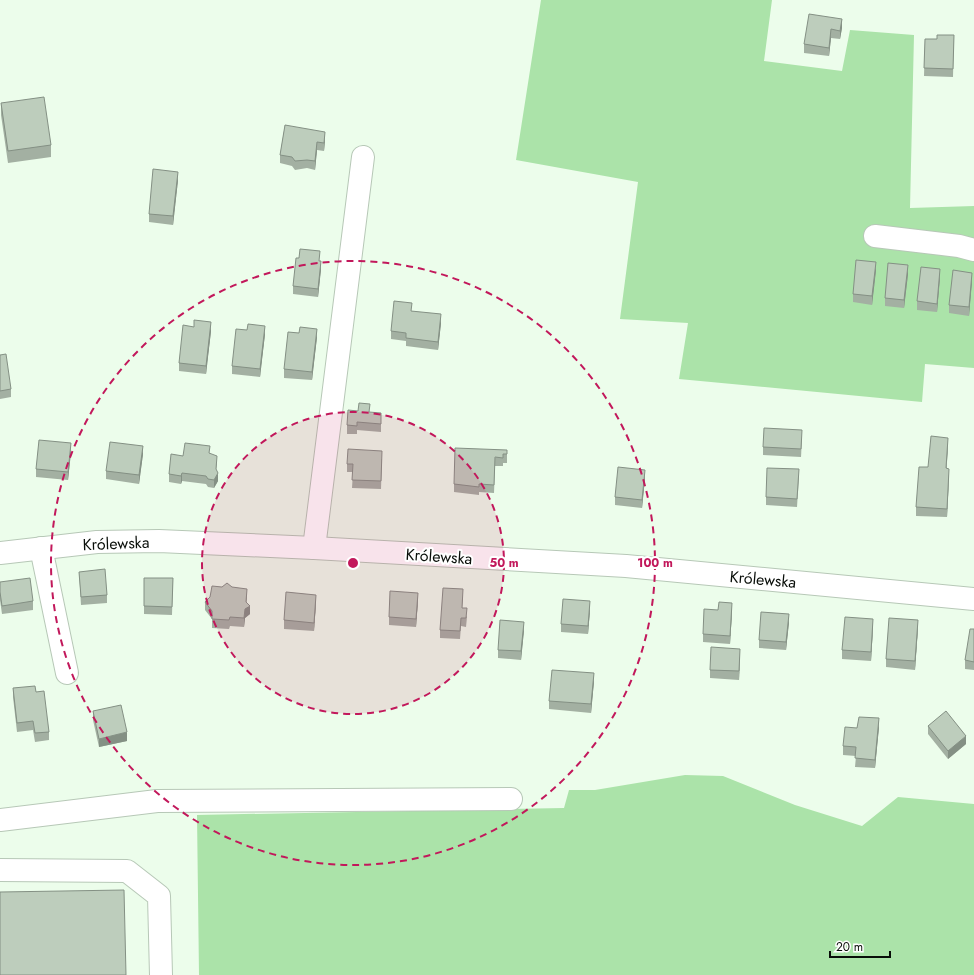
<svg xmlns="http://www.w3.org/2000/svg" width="974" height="975" font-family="Jost,sans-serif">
<rect width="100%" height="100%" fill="#ecfdeb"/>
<g fill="#abe3a9">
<polygon points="541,0 772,0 764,61 842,71 850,30 914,35 910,208 974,206 974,368 925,364 922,402 679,379 688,323 620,319 638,182 516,160"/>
<polygon points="685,775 723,776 795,805 862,826 898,797 974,804 974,975 199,975 197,815 564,808 569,790 595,790"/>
</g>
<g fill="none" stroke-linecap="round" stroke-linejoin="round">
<g stroke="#b7c8b7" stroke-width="24">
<g id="minor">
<polyline points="875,236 959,246 974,250"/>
<polyline points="41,548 67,673"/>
<polyline points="314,548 363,157"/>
<polyline points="0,553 97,542 159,541 314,548 626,566 974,599"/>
<polyline points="0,820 157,801 511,799"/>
<polyline points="0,870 127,871 159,896 161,975"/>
</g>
</g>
<use href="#minor" stroke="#fff" stroke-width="22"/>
</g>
<g fill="#a3b0a2">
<polygon points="842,19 842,28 840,39 831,38 829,56 804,53 804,44"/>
<polygon points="954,35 953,77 924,76 925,39 937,39"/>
<polygon points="1,103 51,145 51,157 8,163 1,115"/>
<polygon points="285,125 325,140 324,151 317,150 315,170 307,168 295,170 292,166 280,163 280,155"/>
<polygon points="178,180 173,225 149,222 149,214"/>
<polygon points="299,258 320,261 321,269 318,297 293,294 293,286"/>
<polygon points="876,270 872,305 853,302 853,294"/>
<polygon points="908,274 904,308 885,306 885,298"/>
<polygon points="940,277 937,312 917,310 917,301"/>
<polygon points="972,281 969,316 949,313 949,305"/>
<polygon points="412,311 441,323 438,350 406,346 406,341 391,339 391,331"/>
<polygon points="194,327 211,331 206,374 179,371 179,363"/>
<polygon points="265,334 260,377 232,374 232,366"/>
<polygon points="317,337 312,380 284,378 284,369"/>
<polygon points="0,355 11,389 11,397 0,399"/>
<polygon points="370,412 381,421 381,432 357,430 357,434 347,434 347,425"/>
<polygon points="802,439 801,457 763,455 763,447"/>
<polygon points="948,446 946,468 949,477 947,517 916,516 916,507 928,467"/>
<polygon points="507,450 507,463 503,463 503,466 495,466 494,493 479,492 479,495 454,492 454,484"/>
<polygon points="71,452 68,480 36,477 36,469"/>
<polygon points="210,453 217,464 216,470 218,481 214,488 208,487 206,484 182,481 181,484 169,482 169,474 183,456"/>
<polygon points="143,454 139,484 106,479 106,471"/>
<polygon points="382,459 381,489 352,488 353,472 347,472 347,464"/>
<polygon points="799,477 797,507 766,505 766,497"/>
<polygon points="645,478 642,508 615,505 615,497"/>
<polygon points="79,572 107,595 107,603 81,605"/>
<polygon points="144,578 173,578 172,615 144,614"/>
<polygon points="0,582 33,601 33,610 2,614 0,600"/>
<polygon points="232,587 247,597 246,602 250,614 245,618 244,627 230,626 229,629 212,628 212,619 205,610 205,602"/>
<polygon points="463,597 462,608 467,617 466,627 461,626 460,639 440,638 440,630"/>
<polygon points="418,601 416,627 389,625 389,617"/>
<polygon points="316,603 314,631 284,629 284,620"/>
<polygon points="590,610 588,634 561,632 561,624"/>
<polygon points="732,612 730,644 703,642 703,634"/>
<polygon points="789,622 786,650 759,648 759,640"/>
<polygon points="873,627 871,661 842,659 842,650"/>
<polygon points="918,628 915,670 886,667 886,659"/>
<polygon points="974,629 974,670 965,669 965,660"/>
<polygon points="524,630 521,660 498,658 498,650"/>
<polygon points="740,657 739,680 710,678 710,670"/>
<polygon points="594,681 591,713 549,709 549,701"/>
<polygon points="13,688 36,692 49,732 49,740 35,742 33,730 17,732 13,697"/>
<polygon points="93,711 127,741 99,747 93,720"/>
<polygon points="928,726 966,744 948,759 928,734"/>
<polygon points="879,727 875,768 855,767 856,756 843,755 843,746 857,728"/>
</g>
<g fill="#849084">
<polygon points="842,19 842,28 840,39 840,31"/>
<polygon points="831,29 831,38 829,56 829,48"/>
<polygon points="325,132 325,140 324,151 324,143"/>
<polygon points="317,142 317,150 315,170 315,161"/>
<polygon points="178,172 178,180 173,225 173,216"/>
<polygon points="321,261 321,269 318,297 318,289"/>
<polygon points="876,262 876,270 872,305 872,296"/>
<polygon points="908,265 908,274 904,308 904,300"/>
<polygon points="940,269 940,277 937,312 937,304"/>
<polygon points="972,273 972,281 969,316 969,307"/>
<polygon points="441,314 441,323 438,350 438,342"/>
<polygon points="211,322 211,331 206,374 206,366"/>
<polygon points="265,326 265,334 260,377 260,369"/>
<polygon points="317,329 317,337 312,380 312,372"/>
<polygon points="948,438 948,446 946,477 946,468"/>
<polygon points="71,443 71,452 68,480 68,472"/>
<polygon points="143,446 143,454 139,484 139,475"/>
<polygon points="949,469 949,477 947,517 947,509"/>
<polygon points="645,470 645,478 642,508 642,500"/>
<polygon points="182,473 182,481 181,484 181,476"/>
<polygon points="218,473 218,481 214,488 214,480"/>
<polygon points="247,589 246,608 250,606 250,614 245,618 244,627 244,618"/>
<polygon points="418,593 418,601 416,627 416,619"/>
<polygon points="316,595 316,603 314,631 314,623"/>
<polygon points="590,601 590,610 588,634 588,626"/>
<polygon points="732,603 732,612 730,644 730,636"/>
<polygon points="789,614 789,622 786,650 786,642"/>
<polygon points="873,619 873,627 871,661 871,652"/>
<polygon points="918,620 918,628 915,670 915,661"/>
<polygon points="524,622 524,630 521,660 521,651"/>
<polygon points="740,649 740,657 739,680 739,671"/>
<polygon points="594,673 594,681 591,713 591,704"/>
<polygon points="879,718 879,727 875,768 875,760"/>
<polygon points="127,732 127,741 99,747 99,739"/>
<polygon points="966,736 966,744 948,759 948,751"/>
</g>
<g fill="#bdcdbc" stroke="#849084">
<polygon points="809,14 842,19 840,31 831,29 829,48 804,44"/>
<polygon points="937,35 954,35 953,69 924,68 925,39 937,39"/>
<polygon points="44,97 51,145 8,151 1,103"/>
<polygon points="285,125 325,132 324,143 317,142 315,161 307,160 295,161 292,157 280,155"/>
<polygon points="153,169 178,172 173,216 149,214"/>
<polygon points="300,249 320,251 319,261 321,261 318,289 293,286 296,258 299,258"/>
<polygon points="856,260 876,262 872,296 853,294"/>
<polygon points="888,263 908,265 904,300 885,298"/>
<polygon points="921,267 940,269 937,304 917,301"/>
<polygon points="953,270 972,273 969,307 949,305"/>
<polygon points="394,301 412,303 411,311 441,314 438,342 406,338 406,333 391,331"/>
<polygon points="194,320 211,322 206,366 179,363 183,325 194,327"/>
<polygon points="248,324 265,326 260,369 232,366 236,329 247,330"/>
<polygon points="300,327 317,329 312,372 284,369 288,332 299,333"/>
<polygon points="6,354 11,389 0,391 0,355"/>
<polygon points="359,403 370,404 369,412 381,413 381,424 357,422 357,426 347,425 348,410 358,411"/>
<polygon points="764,428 802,430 801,449 763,447"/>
<polygon points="931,436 948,438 946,468 949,469 947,509 916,507 919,467 928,467"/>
<polygon points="39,440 71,443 68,472 36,469"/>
<polygon points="110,442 143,446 139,475 106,471"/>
<polygon points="185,443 210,446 209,453 217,456 216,469 218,473 214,480 208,479 206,476 182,473 181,476 169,474 171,454 183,456"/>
<polygon points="455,448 507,450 507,454 503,454 503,458 495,457 494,485 479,484 479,487 454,484"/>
<polygon points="348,449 382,451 381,481 352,480 353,464 347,464"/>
<polygon points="618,467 645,470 642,500 615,497"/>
<polygon points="767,468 799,469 797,499 766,497"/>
<polygon points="105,569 107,595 81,597 79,572"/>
<polygon points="30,578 33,601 2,606 0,592 0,582"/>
<polygon points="144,578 173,578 172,607 144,606"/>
<polygon points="227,583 232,587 247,589 246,602 250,606 245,609 244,618 230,617 229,620 212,619 212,611 205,602 210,597 212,586 222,587"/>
<polygon points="443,588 463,589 462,608 467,608 466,618 461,618 460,631 440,630"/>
<polygon points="390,591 418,593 416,619 389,617"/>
<polygon points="286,592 316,595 314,623 284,620"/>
<polygon points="563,599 590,601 588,626 561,624"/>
<polygon points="719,602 732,603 730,636 703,634 704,609 718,610"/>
<polygon points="761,612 789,614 786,642 759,640"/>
<polygon points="845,617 873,619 871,652 842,650"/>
<polygon points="889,618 918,620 915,661 886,659"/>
<polygon points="500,620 524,622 521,651 498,650"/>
<polygon points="970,629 974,629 974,662 965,660"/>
<polygon points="711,647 740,649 739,671 710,670"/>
<polygon points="552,670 594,673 591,704 549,701"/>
<polygon points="35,686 36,692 44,691 49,732 35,733 33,721 17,723 13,688"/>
<polygon points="121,705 127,732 99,739 93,711"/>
<polygon points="946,711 966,736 948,751 928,726"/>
<polygon points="859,717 879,718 875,760 855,758 856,747 843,746 845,727 857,728"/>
<polygon points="124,890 126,975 0,975 0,892"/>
</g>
<circle cx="353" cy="563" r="151" fill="#c2185b" fill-opacity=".12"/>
<g fill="none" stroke="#c2185b" stroke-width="2" stroke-dasharray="7 5">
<circle cx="353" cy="563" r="151"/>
<circle cx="353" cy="563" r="302"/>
</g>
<g text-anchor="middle" stroke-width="4" stroke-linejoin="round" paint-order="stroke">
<g font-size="16" fill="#090e09" stroke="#fff">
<text transform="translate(116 543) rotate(-2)" y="6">Królewska</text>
<text transform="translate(439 556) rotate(4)" y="6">Królewska</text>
<text transform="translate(763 579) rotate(5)" y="6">Królewska</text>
</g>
</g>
<circle cx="353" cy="563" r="6" fill="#c2185b" stroke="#fff" stroke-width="2"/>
<g font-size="12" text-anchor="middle" font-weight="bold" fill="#c2185b" stroke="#fff" stroke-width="4" stroke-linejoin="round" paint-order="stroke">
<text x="504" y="567">50 m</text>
<text x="655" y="567">100 m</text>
</g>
<path d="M830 951v6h60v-6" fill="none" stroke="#090e09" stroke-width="2"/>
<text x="836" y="951" font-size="12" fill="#090e09" stroke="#ffffff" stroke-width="3" paint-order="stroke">20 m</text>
</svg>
